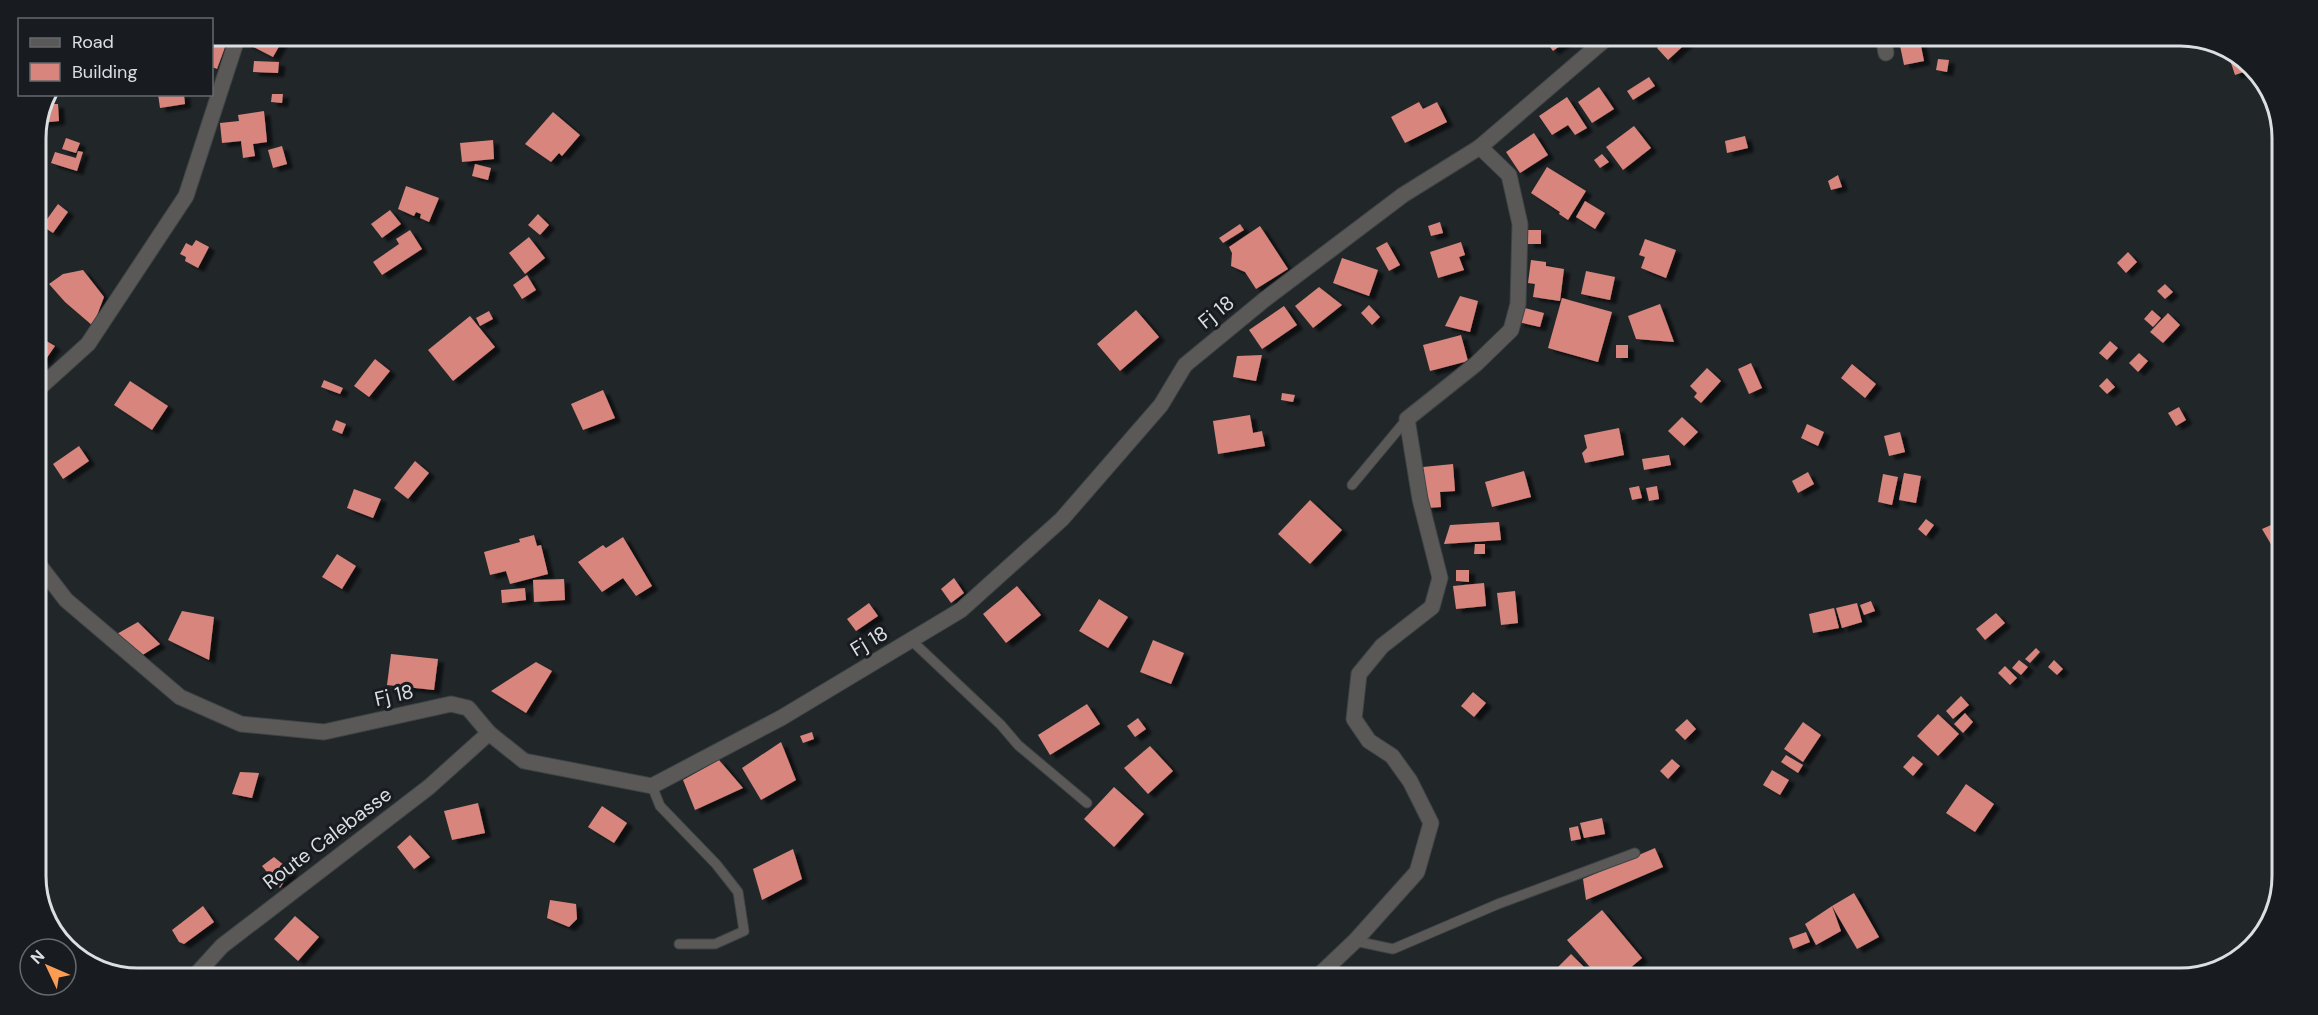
<svg xmlns="http://www.w3.org/2000/svg" width="2318" height="1015" font-family="'DM Sans',sans-serif">
<defs>
<filter id="shadow"><feDropShadow dx="6" dy="4" stdDeviation="1.5" flood-color="#0009"/></filter>
</defs>
<rect width="100%" height="100%" fill="#212629"/>
<g fill="#d8857d" filter="url(#shadow)">
<polygon points="212,36 229,36 217,69 212,67"/>
<polygon points="245,36 285,36 273,57 242,41"/>
<polygon points="1542,36 1573,36 1553,51"/>
<polygon points="1670,36 1694,36 1668,60 1657,48"/>
<polygon points="1898,36 1919,36 1924,61 1904,65"/>
<polygon points="2237,58 2251,69 2252,69 2235,75 2230,60"/>
<polygon points="1938,59 1949,60 1947,72 1936,70"/>
<polygon points="254,61 279,62 278,73 253,72"/>
<polygon points="1649,77 1655,86 1633,100 1627,91"/>
<polygon points="1599,87 1614,109 1592,123 1578,102"/>
<polygon points="158,94 184,94 185,104 160,108"/>
<polygon points="272,94 283,94 282,103 271,102"/>
<polygon points="1567,97 1587,128 1575,135 1568,125 1552,135 1539,116"/>
<polygon points="51,100 51,104 58,104 59,121 40,123"/>
<polygon points="1419,102 1423,109 1437,102 1447,122 1405,143 1391,117"/>
<polygon points="264,111 267,142 253,144 255,156 243,158 241,141 222,143 220,123 239,121 238,115"/>
<polygon points="553,112 580,135 562,156 559,153 551,162 525,144"/>
<polygon points="1634,126 1651,148 1623,170 1606,147"/>
<polygon points="1534,133 1548,155 1520,173 1506,152"/>
<polygon points="1745,136 1748,148 1727,153 1725,141"/>
<polygon points="66,138 80,143 76,153 62,149"/>
<polygon points="493,140 494,159 462,162 460,143"/>
<polygon points="282,146 287,164 273,168 268,150"/>
<polygon points="78,151 83,152 77,171 51,163 55,152 76,158"/>
<polygon points="1602,154 1609,162 1600,168 1594,160"/>
<polygon points="475,164 491,168 488,180 472,176"/>
<polygon points="1547,167 1586,191 1568,220 1559,214 1560,212 1531,193"/>
<polygon points="1838,175 1842,187 1831,190 1828,181"/>
<polygon points="406,186 439,198 429,222 420,218 421,214 416,212 414,216 398,209"/>
<polygon points="1585,201 1605,213 1595,229 1576,217"/>
<polygon points="58,204 68,212 53,233 42,226"/>
<polygon points="390,210 401,224 382,238 371,224"/>
<polygon points="538,214 549,225 540,235 528,225"/>
<polygon points="1440,222 1443,233 1431,236 1428,226"/>
<polygon points="1240,224 1244,230 1223,243 1219,238"/>
<polygon points="1260,226 1288,269 1256,289 1245,272 1231,266 1232,253 1229,247"/>
<polygon points="410,230 422,249 382,275 373,262 399,244 396,239"/>
<rect x="1528" y="230" width="13" height="14"/>
<polygon points="529,237 545,258 525,274 509,253"/>
<polygon points="1645,239 1676,250 1666,278 1641,268 1645,257 1639,255"/>
<polygon points="196,240 209,247 198,268 185,261 186,257 180,254 186,243 192,246"/>
<polygon points="1387,242 1400,265 1389,271 1376,248"/>
<polygon points="1461,242 1465,255 1459,257 1464,270 1438,278 1430,252"/>
<polygon points="2128,252 2137,262 2126,273 2117,263"/>
<polygon points="1342,258 1378,270 1369,296 1333,283"/>
<polygon points="1531,260 1546,262 1546,266 1564,269 1560,301 1533,297 1535,284 1528,283"/>
<polygon points="83,270 104,297 93,326 65,302 49,284 63,274"/>
<polygon points="1586,271 1615,277 1610,300 1581,294"/>
<polygon points="527,275 536,290 522,299 513,285"/>
<polygon points="2165,284 2173,292 2165,299 2157,291"/>
<polygon points="1319,287 1342,305 1313,328 1295,306"/>
<polygon points="1460,296 1478,301 1470,332 1445,326"/>
<polygon points="1562,298 1612,312 1598,362 1548,348"/>
<polygon points="1660,304 1674,342 1636,339 1628,316"/>
<polygon points="1369,305 1380,317 1372,325 1361,313"/>
<polygon points="1284,306 1297,325 1262,349 1249,330"/>
<polygon points="1521,307 1544,313 1540,327 1518,322"/>
<polygon points="1136,310 1159,337 1120,371 1097,344"/>
<polygon points="2152,310 2161,318 2153,327 2144,319"/>
<polygon points="489,311 493,319 480,326 476,318"/>
<polygon points="2168,313 2180,325 2163,343 2150,332"/>
<polygon points="470,316 495,347 453,381 428,350"/>
<polygon points="1461,335 1468,361 1430,371 1423,345"/>
<polygon points="43,339 55,346 44,362 36,358 36,350"/>
<polygon points="2110,341 2118,348 2107,360 2099,353"/>
<rect x="1616" y="345" width="12" height="13"/>
<polygon points="2139,353 2148,361 2138,372 2129,363"/>
<polygon points="1262,355 1256,381 1233,377 1237,356"/>
<polygon points="375,359 390,371 369,397 354,386"/>
<polygon points="1751,363 1762,388 1749,394 1738,369"/>
<polygon points="1852,364 1876,384 1865,398 1841,378"/>
<polygon points="1707,368 1721,381 1701,403 1694,397 1697,393 1690,386"/>
<polygon points="2107,378 2115,387 2107,394 2099,386"/>
<polygon points="324,380 343,388 340,394 321,387"/>
<polygon points="130,381 168,406 152,430 114,405"/>
<polygon points="603,390 615,418 583,430 571,404"/>
<polygon points="1282,393 1295,395 1293,402 1281,400"/>
<polygon points="2179,407 2186,420 2176,426 2168,413"/>
<polygon points="1250,415 1253,433 1262,431 1265,446 1218,454 1213,421"/>
<polygon points="1682,417 1698,432 1684,446 1668,431"/>
<polygon points="336,420 346,424 342,434 332,430"/>
<polygon points="1807,424 1824,432 1818,446 1801,438"/>
<polygon points="1619,428 1624,455 1585,463 1582,453 1587,448 1584,435"/>
<polygon points="1900,432 1905,452 1889,456 1884,436"/>
<polygon points="79,446 89,461 63,479 53,464"/>
<polygon points="1669,455 1671,465 1644,470 1642,459"/>
<polygon points="415,461 429,473 408,499 394,488"/>
<polygon points="1453,464 1455,491 1440,492 1441,507 1427,508 1423,467"/>
<polygon points="1524,471 1531,497 1492,507 1485,482"/>
<polygon points="1808,472 1814,484 1798,493 1792,481"/>
<polygon points="1904,473 1921,476 1916,503 1899,500"/>
<polygon points="1883,474 1898,477 1892,505 1878,502"/>
<polygon points="1639,486 1642,498 1632,500 1629,488"/>
<polygon points="1657,486 1659,499 1649,501 1646,488"/>
<polygon points="354,489 381,499 373,518 347,508"/>
<polygon points="1310,500 1342,530 1310,564 1278,534"/>
<polygon points="1926,519 1934,525 1926,536 1918,529"/>
<polygon points="1499,522 1501,540 1444,544 1450,525"/>
<polygon points="2271,525 2278,538 2278,543 2272,546 2262,529"/>
<polygon points="534,535 537,546 541,545 548,574 510,584 506,571 490,575 484,552 520,542 519,539"/>
<polygon points="623,537 652,586 636,596 623,578 602,592 578,562 603,545 606,548"/>
<polygon points="1475,544 1485,544 1485,554 1474,554"/>
<polygon points="337,554 356,566 342,589 322,577"/>
<polygon points="1456,570 1469,570 1469,582 1456,581"/>
<polygon points="954,578 964,593 951,603 941,589"/>
<polygon points="564,579 565,600 534,602 533,580"/>
<polygon points="1484,583 1486,606 1456,609 1453,586"/>
<polygon points="1017,586 1041,615 1006,643 983,614"/>
<polygon points="525,588 526,600 502,603 501,590"/>
<polygon points="1515,591 1518,623 1501,625 1497,593"/>
<polygon points="1099,599 1128,617 1108,648 1079,631"/>
<polygon points="1871,601 1875,611 1864,615 1860,605"/>
<polygon points="869,603 878,616 856,631 847,619"/>
<polygon points="1857,603 1862,622 1842,628 1836,608"/>
<polygon points="1834,608 1839,628 1813,633 1809,614"/>
<polygon points="182,611 214,617 209,660 168,640"/>
<polygon points="1996,613 2005,623 1985,640 1976,629"/>
<polygon points="138,622 160,644 141,656 115,635"/>
<polygon points="1153,640 1184,653 1171,684 1140,672"/>
<polygon points="2036,648 2040,652 2030,663 2025,659"/>
<polygon points="391,654 438,659 434,690 387,685"/>
<polygon points="2019,660 2028,667 2021,675 2012,668"/>
<polygon points="2054,660 2063,669 2057,675 2048,667"/>
<polygon points="536,662 552,671 526,713 491,691"/>
<polygon points="2005,666 2017,678 2010,685 1998,673"/>
<polygon points="1473,692 1486,703 1474,717 1461,706"/>
<polygon points="1961,696 1969,705 1953,719 1946,711"/>
<polygon points="1087,704 1100,724 1050,755 1038,735"/>
<polygon points="1965,713 1973,722 1963,733 1954,724"/>
<polygon points="1938,714 1959,734 1938,756 1917,736"/>
<polygon points="1138,718 1146,729 1135,737 1127,726"/>
<polygon points="1687,719 1696,729 1685,740 1675,730"/>
<polygon points="1803,722 1821,735 1803,762 1784,749"/>
<polygon points="812,732 814,739 803,743 800,736"/>
<polygon points="781,742 796,780 761,800 742,768"/>
<polygon points="1150,746 1173,771 1148,794 1124,768"/>
<polygon points="1786,755 1803,765 1798,773 1781,762"/>
<polygon points="1913,756 1923,764 1913,776 1903,767"/>
<polygon points="1672,759 1680,766 1668,779 1660,771"/>
<polygon points="719,760 743,788 695,810 683,780"/>
<polygon points="1772,770 1789,780 1780,795 1763,785"/>
<polygon points="240,772 259,773 252,798 232,794"/>
<polygon points="1966,784 1994,804 1975,832 1946,813"/>
<polygon points="1114,787 1144,814 1114,847 1084,819"/>
<polygon points="478,803 485,833 452,840 444,811"/>
<polygon points="602,806 627,823 614,843 588,827"/>
<polygon points="1602,818 1605,834 1584,838 1580,823"/>
<polygon points="1578,826 1581,839 1571,841 1569,828"/>
<polygon points="410,835 430,857 414,869 397,847"/>
<polygon points="1655,848 1663,867 1586,900 1583,879"/>
<polygon points="793,849 802,879 762,900 753,869"/>
<polygon points="274,857 291,871 280,888 262,866"/>
<polygon points="1854,893 1879,937 1857,949 1832,906 1841,931 1816,945 1805,924 1832,906"/>
<polygon points="550,900 576,904 577,919 569,927 547,918"/>
<polygon points="203,906 214,922 184,944 179,942 172,930"/>
<polygon points="1602,910 1642,958 1617,979 1600,979 1567,940"/>
<polygon points="295,916 319,937 298,961 274,939"/>
<polygon points="1806,932 1810,942 1793,949 1789,938"/>
<polygon points="1571,954 1596,979 1558,979 1552,973"/>
</g>
<g fill="none" stroke-linecap="round" stroke-linejoin="round">
<g stroke="#3f4446" stroke-width="11">
<g id="service">
<polyline points="1352,485 1407,419"/>
<polyline points="911,640 1001,725 1018,745 1087,803"/>
<polyline points="652,786 660,806 716,864 738,892 744,931 715,944 679,944"/>
<polyline points="1355,941 1393,949 1498,904 1635,853"/>
</g>
</g>
<g stroke="#3f4446" stroke-width="17">
<g id="minor">
<polyline points="1883,36 1886,53"/>
<polyline points="36,391 88,344 186,196 238,36"/>
<polyline points="192,979 222,946 429,787 489,733"/>
<polyline points="1315,979 1355,941 1417,872 1431,823 1410,781 1392,756 1369,741 1354,719 1359,674 1382,646 1432,607 1440,578 1420,499 1407,419 1476,364 1511,330 1518,304 1520,224 1509,175 1480,147"/>
</g>
</g>
<g stroke="#3f4446" stroke-width="17">
<polyline id="tertiary" points="36,561 66,600 180,697 241,724 324,732 451,704 468,708 489,733 524,761 652,786 781,718 961,610 1062,519 1161,405 1185,365 1264,300 1403,195 1480,147 1609,36"/>
</g>
<use href="#service" stroke="#5b5957" stroke-width="9"/>
<use href="#minor" stroke="#5b5957" stroke-width="15"/>
<use href="#tertiary" stroke="#5b5957" stroke-width="15"/>
</g>
<g text-anchor="middle" stroke-width="6" stroke-linejoin="round" paint-order="stroke">
<g font-size="20" fill="#dcdfe1" stroke="#181c20">
<text transform="translate(1216 312) rotate(-39)" y="7">Fj 18</text>
<text transform="translate(869 641) rotate(-31)" y="7">Fj 18</text>
<text transform="translate(394 695) rotate(-13)" y="7">Fj 18</text>
<text transform="translate(327 838) rotate(-37)" y="7">Route Calebasse</text>
</g>
</g>
<path d="M0 0H2318V1015H0ZM138 46H2180A92 92 0 0 1 2272 138V876A92 92 0 0 1 2180 968H138A92 92 0 0 1 46 876V138A92 92 0 0 1 138 46Z" fill="#181c20" fill-rule="evenodd"/>
<path fill="none" stroke="#dcdfe1" stroke-width="3" d="M138 46H2180A92 92 0 0 1 2272 138V876A92 92 0 0 1 2180 968H138A92 92 0 0 1 46 876V138A92 92 0 0 1 138 46Z"/>
<rect x="18" y="18" width="195" height="78" fill="#181c20" stroke="#666a6d" stroke-width="1.5"/>
<rect x="30" y="38" width="30" height="9" fill="#5b5957" stroke="#666a6d" stroke-width="1.5"/>
<text x="72" y="48" font-size="18" fill="#dcdfe1">Road</text>
<rect x="30" y="63" width="30" height="18" fill="#d8857d" stroke="#666a6d" stroke-width="1.5"/>
<text x="72" y="78" font-size="18" fill="#dcdfe1">Building</text>
<g transform="translate(48 967) rotate(314)"><circle r="28" fill="#181c20" stroke="#666a6d" stroke-width="1.5"/>
<path d="M0-4.5L10 22L0 15L-10 22Z" fill="#fc9d54"/>
<text y="-9" font-size="16" font-weight="bold" text-anchor="middle" fill="#dcdfe1">N</text>
</g>
</svg>
